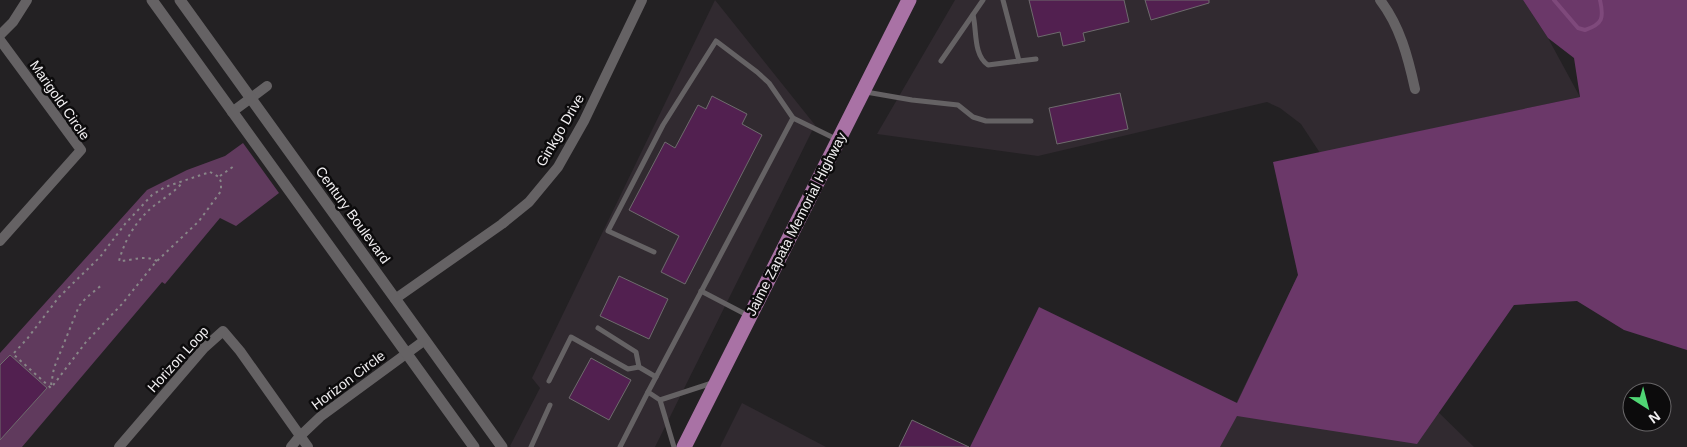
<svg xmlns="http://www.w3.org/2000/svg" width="1687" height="447" font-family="Arial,sans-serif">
<rect width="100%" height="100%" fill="#232123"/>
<g fill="#312a30">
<polygon points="715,0 815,125 655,447 511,447 510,446 540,388 532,378"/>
<polygon points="955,0 1523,0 1548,38 1580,97 1320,153 1301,124 1280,108 1267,102 1038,156 877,134"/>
<polygon points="1298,275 1474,447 1215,447"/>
<polygon points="742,403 826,447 720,447"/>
</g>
<polygon fill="#603a5d" points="243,143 279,193 236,226 220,218 165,284 162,282 22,447 0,447 0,353 147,190 187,170 225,156"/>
<polygon fill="#6b3869" points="1523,0 1687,0 1687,350 1624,330 1577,301 1514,305 1417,444 1237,416 1220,447 970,447 1039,307 1237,403 1298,275 1273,162 1580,97 1574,58 1548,38"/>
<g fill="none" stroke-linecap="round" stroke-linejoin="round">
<path stroke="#7e497b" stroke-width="4" d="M1554,0L1578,28L1585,30C1603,24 1604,18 1600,0"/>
</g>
<g fill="#522050" stroke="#6e6b6d">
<polygon points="1029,0 1124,0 1129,22 1083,33 1085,41 1063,46 1060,32 1038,37"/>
<polygon points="1145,0 1209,0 1209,3 1151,20"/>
<polygon points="1120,93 1128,129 1057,144 1049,108"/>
<polygon points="712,96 747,114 742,124 762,135 685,284 661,272 679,236 629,210 665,142 675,148 698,105 706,109"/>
<polygon points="619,276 668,299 649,339 600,316"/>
<polygon points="10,355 47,388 0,440 0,365"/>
<polygon points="591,358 631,380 609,420 569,398"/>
<polygon points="912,420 969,447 899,447"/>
</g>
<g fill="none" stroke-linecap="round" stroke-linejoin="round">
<g stroke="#888688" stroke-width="2" stroke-dasharray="2.5 4" stroke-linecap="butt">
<polygon points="210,172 219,177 221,182 221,191 199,221 155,263 122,304 86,342 51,388 13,354 27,339 59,297 100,257 125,224 152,195 165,187"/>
<polyline points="220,176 234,166"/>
<path d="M157,261C144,254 133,261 119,261C124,242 134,224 149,210C156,203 180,189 182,182"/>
<polyline points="51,385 54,368 79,306 86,298 103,284"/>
</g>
<g stroke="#656264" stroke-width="5">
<path d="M973,15C977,30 973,55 988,65L1019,61L1003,0"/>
<polyline points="941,61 983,0"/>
<polyline points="1019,61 1036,59"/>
<polyline points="866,92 912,100 958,105 973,117 986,121 1031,121"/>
<polyline points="654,252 608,231 663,125 716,41 757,72 769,83 793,118"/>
<polyline points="701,291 747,315"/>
<polyline points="598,328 636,352 639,367 656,377"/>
<polyline points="549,381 571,337 628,369 639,367"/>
<polyline points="660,400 712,383"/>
<polyline points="531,447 550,405"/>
<polyline points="620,447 648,392"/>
<polyline points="674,447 660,400 648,392 793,118 838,140"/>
</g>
<g stroke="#656264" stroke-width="10">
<path d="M1380,0C1400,26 1408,57 1415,89"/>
<polyline points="0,35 13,22 27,0"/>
<polyline points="0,40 81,150 0,241"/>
<polyline points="232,112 267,86"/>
<polyline points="395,299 502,224 529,202 558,167 584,121 642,0"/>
<polyline points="119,447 204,348 223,331 240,351 308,447"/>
<polyline points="291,447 300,436 320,417 425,340"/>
</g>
<g stroke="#656264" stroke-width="11">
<polyline points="152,0 474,447"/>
<polyline points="180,0 502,447"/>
</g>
<polyline stroke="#a972a5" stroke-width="15" points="684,447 909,0"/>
</g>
<g text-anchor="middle" stroke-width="5" stroke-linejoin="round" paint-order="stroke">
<g font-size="14" fill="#f1eff1" stroke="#0c0b0c">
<text transform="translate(60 100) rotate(55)" y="5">Marigold Circle</text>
<text transform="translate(560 130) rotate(-60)" y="5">Ginkgo Drive</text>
<text transform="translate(353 215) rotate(54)" y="5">Century Boulevard</text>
<text transform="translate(796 224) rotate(-63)" y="5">Jaime Zapata Memorial Highway</text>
<text transform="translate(178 359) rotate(-48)" y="5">Horizon Loop</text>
<text transform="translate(348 380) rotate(-37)" y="5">Horizon Circle</text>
</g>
</g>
<g transform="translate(1647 407) rotate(144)"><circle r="24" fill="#0c0b0c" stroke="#686668"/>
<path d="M0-4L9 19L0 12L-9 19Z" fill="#50d674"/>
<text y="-8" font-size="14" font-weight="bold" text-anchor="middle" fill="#f1eff1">N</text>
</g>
</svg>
